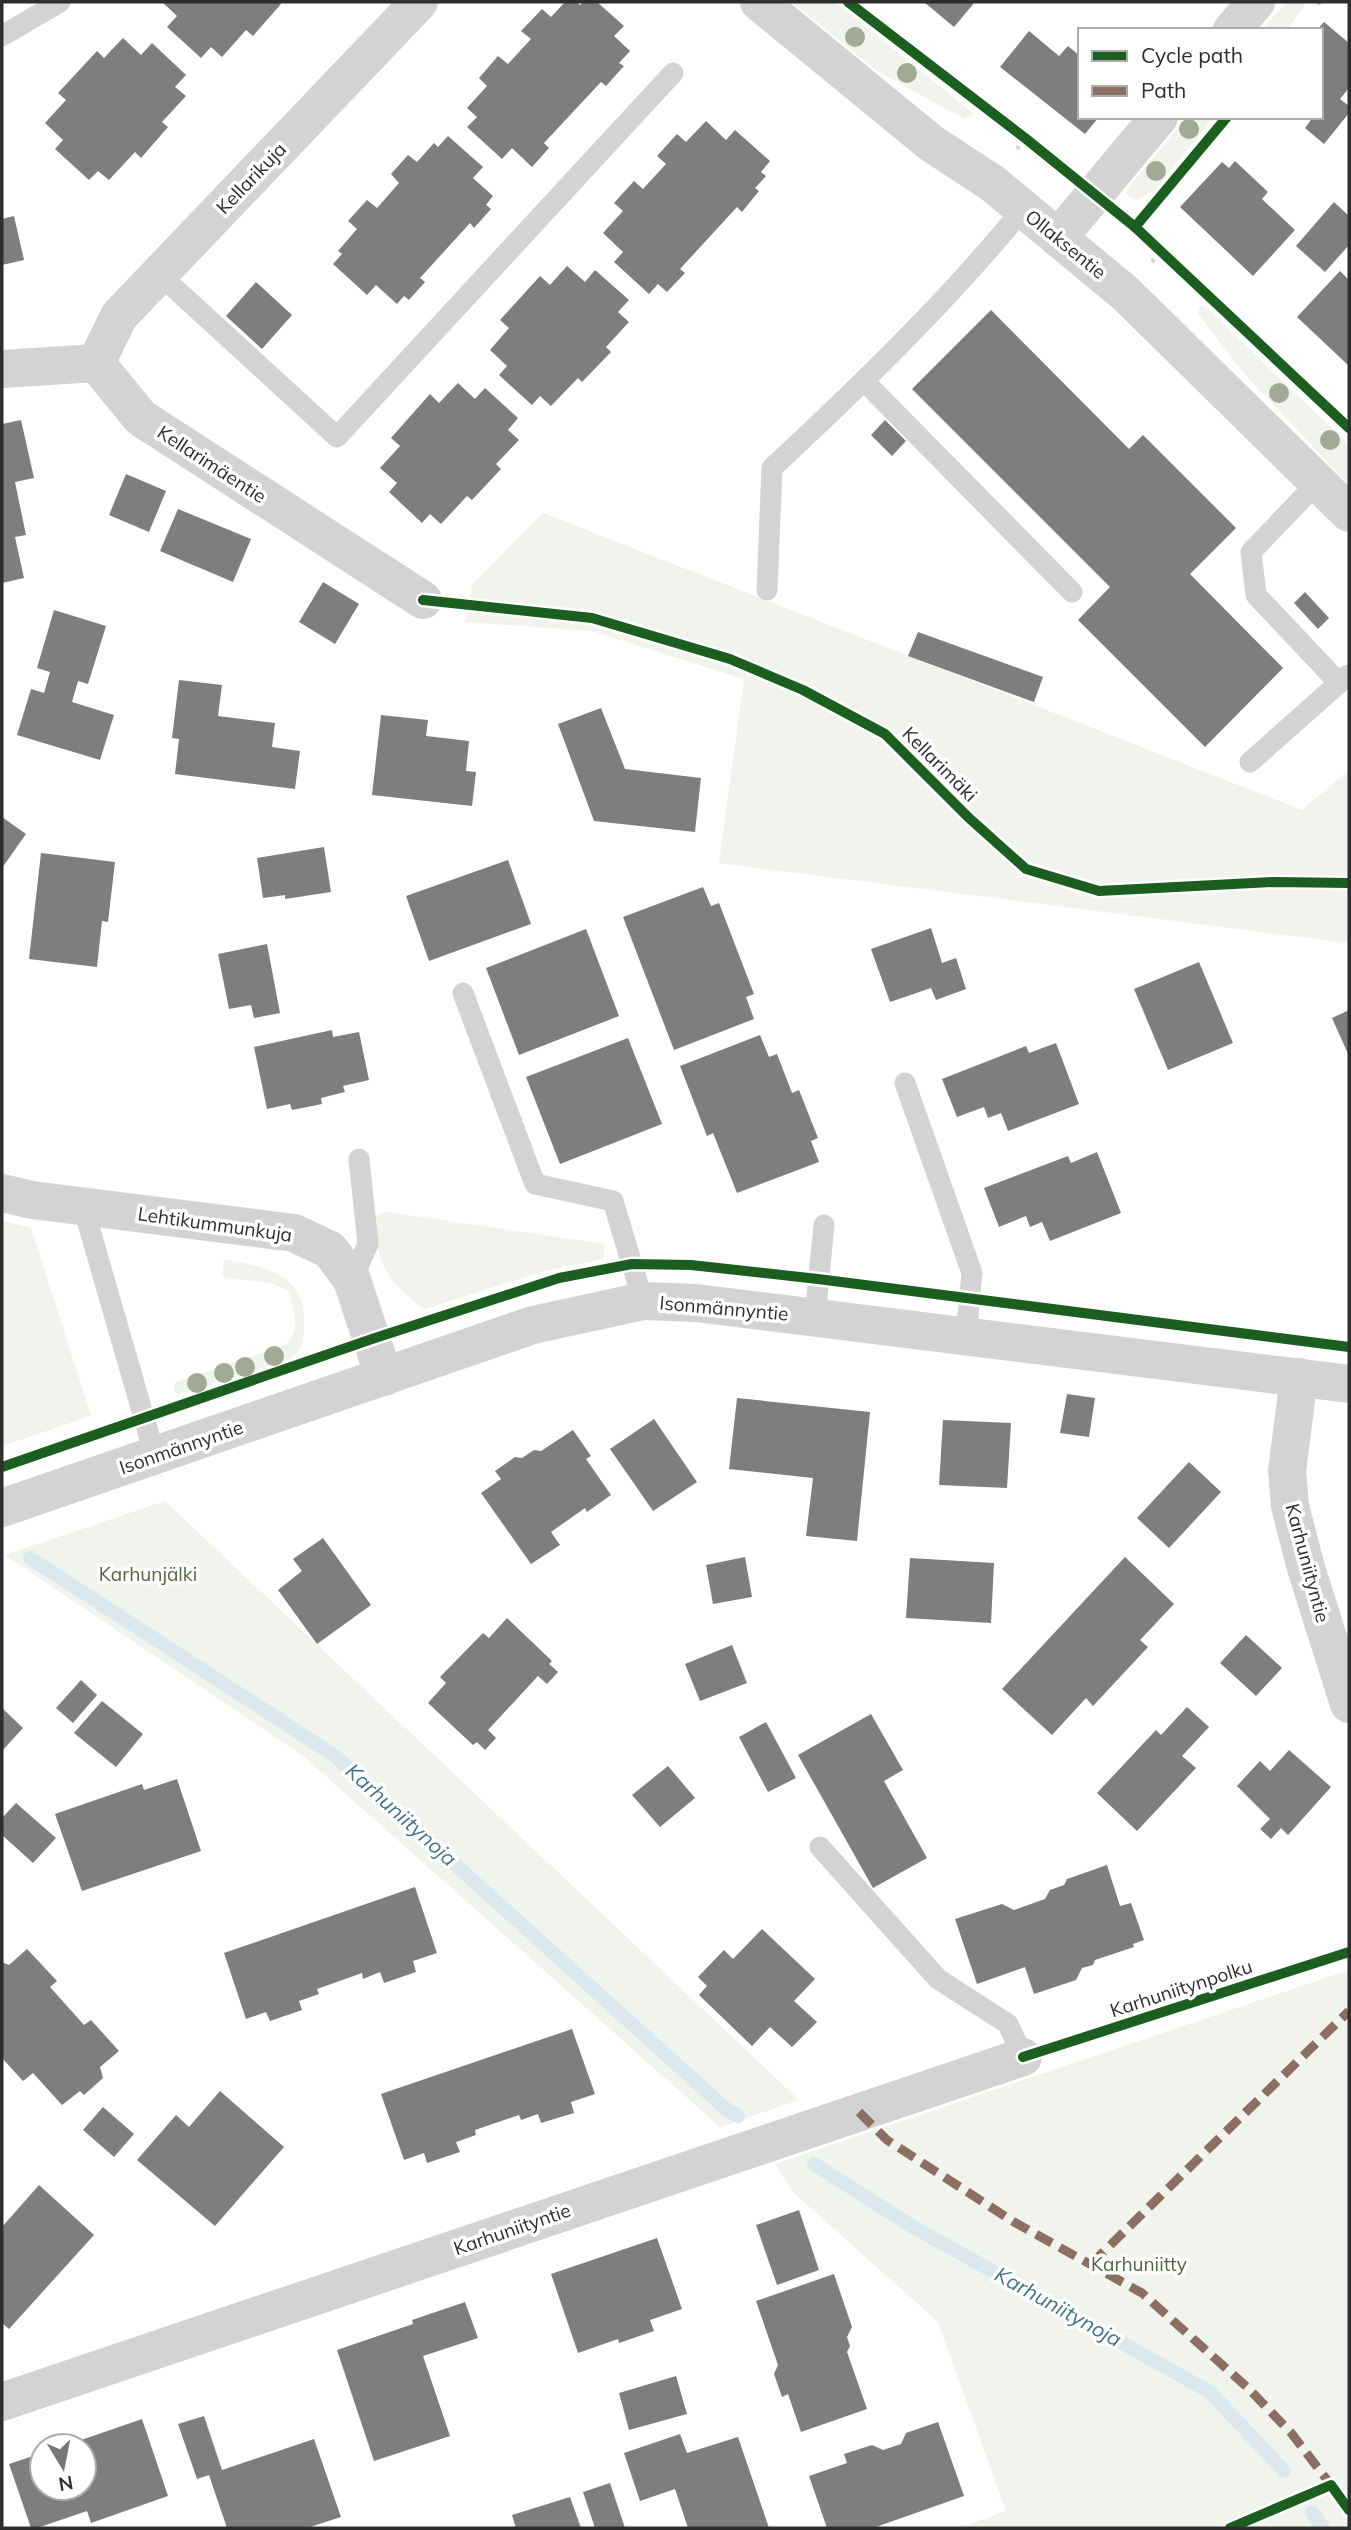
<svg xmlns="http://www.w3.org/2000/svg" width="1351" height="2530" font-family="Mulish,sans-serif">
<rect width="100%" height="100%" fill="#fff"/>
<g fill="#f1f3ed">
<polygon points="792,2 835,2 974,114 965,119 877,71"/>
<polygon points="1287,2 1304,2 1304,7 1286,30 1261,30"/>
<polygon points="1187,117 1214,117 1155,190 1136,200 1126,194 1128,188"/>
<polygon points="1200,306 1205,306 1349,445 1349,485 1248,378 1198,314"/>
<polygon points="543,513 1302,810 1349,770 1349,943 719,863 744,679 592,631 465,622 472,585"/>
<path d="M386,1212L605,1244L603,1259L544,1271L425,1309C384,1280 378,1265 374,1216Z"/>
<polygon points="2,1220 31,1228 91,1416 2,1446"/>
<path d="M224,1260C264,1265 308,1275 304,1326C304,1336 303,1348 294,1356C287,1362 274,1364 265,1367C241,1375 217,1383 193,1391L178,1394L174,1392V1383L285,1345C302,1332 294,1310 289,1292L275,1284L222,1277Z"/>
<polygon points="165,1501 799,2100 720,2127 302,1755 5,1555"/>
<polygon points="1349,1970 1349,2528 959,2528 1006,2511 938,2322 794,2193 775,2164"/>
</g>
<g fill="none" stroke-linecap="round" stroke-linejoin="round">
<g stroke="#dbe9ee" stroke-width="14">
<polyline points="30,1558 335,1756 726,2109 738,2116"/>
<polyline points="814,2164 913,2227 1210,2392 1284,2471"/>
<polyline points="1312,2512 1323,2528"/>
</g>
</g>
<g fill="#7e7e7e">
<polygon points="162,2 278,2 281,4 253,36 246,30 222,57 211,47 201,58 167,27 177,16"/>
<polygon points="565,2 576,2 580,5 583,2 597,2 624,26 614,36 630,51 619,63 624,66 606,86 601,82 544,143 549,148 532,167 512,148 502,159 467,127 477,117 467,108 487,86 479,78 498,56 508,64 531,39 521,31 542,9 551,17"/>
<polygon points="924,2 975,2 954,27"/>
<polygon points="1324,22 1349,43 1349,88 1340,99 1349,106 1349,113 1324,144 1305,128 1313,117 1321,117 1321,30 1317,30"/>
<polygon points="1029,31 1059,56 1068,46 1080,56 1080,117 1099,117 1085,134 1000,67"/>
<polygon points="123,38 141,55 152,43 186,75 175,87 186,96 162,122 168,127 141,158 135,152 109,180 98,171 89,180 55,149 63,140 45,123 66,100 58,93 97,51 104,58"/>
<polygon points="706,121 726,140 735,130 770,161 761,172 766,176 755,188 759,191 742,212 737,207 680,269 685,273 667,292 658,284 649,294 614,262 623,252 603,233 623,211 614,203 634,181 643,189 666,164 657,156 677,134 686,142"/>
<polygon points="448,136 483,167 473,178 493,196 486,205 491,209 474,228 470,223 420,278 425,282 409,300 404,296 397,304 376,285 367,295 333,264 342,254 338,251 357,229 348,221 367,200 377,208 399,183 391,174 408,155 417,162 434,143 438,147"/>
<polygon points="1235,161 1268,192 1262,199 1295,230 1253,276 1180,207 1222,162 1229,168"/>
<polygon points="1334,202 1349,216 1349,245 1325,272 1296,246"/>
<polygon points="14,216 24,260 2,265 2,219"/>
<polygon points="567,266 585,282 595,270 629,300 618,312 629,322 606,347 611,352 582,382 578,378 551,406 540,396 532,405 499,375 507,366 490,350 509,328 500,320 540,276 550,285"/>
<polygon points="1340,271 1349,280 1349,366 1297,317"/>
<polygon points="256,282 292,315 262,349 226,316"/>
<polygon points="991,310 1129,449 1143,435 1236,528 1190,574 1283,668 1205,747 1078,620 1110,587 912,389"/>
<polygon points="458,383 475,399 485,388 518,418 508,430 519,440 496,464 501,469 472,500 467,496 441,524 430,514 422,523 389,492 397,483 380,468 400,446 391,438 430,394 439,403"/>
<polygon points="21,420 34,478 15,482 26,535 15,537 24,578 2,583 2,424"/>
<polygon points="885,420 906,441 892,456 871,435"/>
<polygon points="126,474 166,491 149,532 109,515"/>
<polygon points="178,509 251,539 233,582 160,551"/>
<polygon points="323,582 359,604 335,644 299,622"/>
<polygon points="1305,592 1329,618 1318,629 1294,603"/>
<polygon points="54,610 106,626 88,684 78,681 72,702 114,715 100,760 17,735 31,689 44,693 50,672 37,668"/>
<polygon points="918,632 1043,677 1034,702 908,656"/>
<polygon points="179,680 222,685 218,716 275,723 272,747 300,751 295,789 175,774 179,739 172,738"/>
<polygon points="601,708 625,769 701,778 695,832 594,821 558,724"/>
<polygon points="381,715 428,720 426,736 469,741 466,771 476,772 472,806 372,795"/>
<polygon points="2,817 26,834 2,868"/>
<polygon points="324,847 331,892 285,899 285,895 263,898 257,858"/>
<polygon points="41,853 115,862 108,922 102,921 97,967 29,959"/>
<polygon points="508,860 531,924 429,961 406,896"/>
<polygon points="703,887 711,906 719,903 754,994 746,997 754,1019 674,1050 623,917"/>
<polygon points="931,928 942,963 956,958 966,989 936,1000 931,988 890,1002 871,949"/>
<polygon points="586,929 619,1016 519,1055 486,968"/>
<polygon points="267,944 280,1013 254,1018 251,1005 229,1009 218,954"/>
<polygon points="1199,962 1233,1043 1168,1070 1134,989"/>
<polygon points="1349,1010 1349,1056 1332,1018"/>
<polygon points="332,1030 333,1037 359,1032 369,1080 343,1086 345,1092 321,1098 322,1104 292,1110 290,1104 267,1109 254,1047"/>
<polygon points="760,1035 769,1057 777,1054 792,1093 799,1090 818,1138 811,1141 819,1162 737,1193 713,1133 707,1136 680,1066"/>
<polygon points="628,1038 662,1124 560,1164 526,1077"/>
<polygon points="1056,1043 1079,1104 1008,1131 1001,1113 988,1118 984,1107 957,1117 942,1079 1026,1046 1029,1053"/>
<polygon points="1097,1152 1121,1213 1050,1241 1042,1222 1030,1227 1026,1216 999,1227 984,1188 1068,1156 1071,1163"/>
<polygon points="1067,1394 1095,1398 1089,1437 1060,1433"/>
<polygon points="737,1398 870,1412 857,1541 806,1536 813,1478 729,1469"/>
<polygon points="654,1419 697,1482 653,1511 610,1449"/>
<polygon points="943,1420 1011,1423 1007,1488 939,1485"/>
<polygon points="573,1430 591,1456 586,1459 611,1495 587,1512 585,1508 551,1532 560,1545 531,1564 481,1493 501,1479 495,1471 515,1457 522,1458 534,1450 541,1451"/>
<polygon points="1189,1462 1221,1492 1169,1548 1137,1518"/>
<polygon points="323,1538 371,1605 317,1644 278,1590 302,1571 293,1559"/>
<polygon points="745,1557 752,1597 713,1604 706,1565"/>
<polygon points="1125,1557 1174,1604 1140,1640 1148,1647 1093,1706 1086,1698 1052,1735 1002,1689"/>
<polygon points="910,1558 994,1563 991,1623 906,1618"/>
<polygon points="507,1618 552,1661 549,1664 558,1672 547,1684 538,1676 488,1730 496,1738 485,1750 477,1742 473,1745 428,1703 446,1683 440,1677 483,1633 489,1638"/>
<polygon points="1246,1635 1282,1668 1256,1696 1220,1663"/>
<polygon points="732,1645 747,1683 700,1701 685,1664"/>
<polygon points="81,1680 97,1695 73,1723 56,1708"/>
<polygon points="102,1701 143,1734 116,1767 74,1733"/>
<polygon points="1187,1707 1209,1727 1182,1756 1196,1768 1137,1831 1097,1793 1156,1730 1161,1735"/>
<polygon points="2,1708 23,1728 2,1751"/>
<polygon points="871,1714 903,1770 884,1781 927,1858 873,1888 798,1755"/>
<polygon points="766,1722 796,1778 768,1792 739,1737"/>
<polygon points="1289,1750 1331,1787 1288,1835 1281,1828 1271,1839 1260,1829 1270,1819 1237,1786 1260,1761 1270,1771"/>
<polygon points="668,1766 695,1798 660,1827 632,1795"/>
<polygon points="177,1779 201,1851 82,1891 55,1814 142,1784 144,1790"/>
<polygon points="16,1803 56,1838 33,1863 2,1835 2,1818"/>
<polygon points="1107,1865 1120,1906 1131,1903 1144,1940 1133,1944 1134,1947 1095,1960 1093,1965 1082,1968 1076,1980 1034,1994 1025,1967 977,1984 955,1919 1002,1904 1014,1910 1045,1899 1050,1890 1064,1885 1067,1879"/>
<polygon points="415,1887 437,1953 413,1961 416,1972 384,1983 380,1972 363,1979 362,1973 317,1989 319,1994 299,2001 302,2010 270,2021 266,2012 246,2019 224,1953"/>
<polygon points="762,1929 815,1979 794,2001 817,2022 792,2047 770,2027 752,2046 699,1995 707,1986 698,1977 724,1950 733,1959"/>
<polygon points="27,1949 57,1981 50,1987 84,2025 91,2020 119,2051 100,2067 103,2078 84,2095 80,2091 62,2105 33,2073 23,2081 2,2058 2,1962 9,1965"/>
<polygon points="572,2029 595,2094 571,2102 574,2113 541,2123 538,2114 521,2120 519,2115 475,2130 476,2135 456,2142 460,2152 427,2163 424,2153 404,2160 381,2094"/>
<polygon points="220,2091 284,2147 215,2226 137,2160 176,2115 189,2127"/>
<polygon points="103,2107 134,2134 114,2157 83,2130"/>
<polygon points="39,2185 94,2235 9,2329 2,2323 2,2227"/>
<polygon points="799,2210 819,2270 777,2285 756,2225"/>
<polygon points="657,2238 682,2309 650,2320 654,2331 619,2343 618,2339 578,2353 551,2274"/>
<polygon points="834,2274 852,2327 847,2337 850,2346 847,2352 867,2409 801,2432 788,2394 782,2397 774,2374 778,2365 756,2301"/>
<polygon points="465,2302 478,2338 423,2356 450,2436 374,2461 337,2350 413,2324 412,2320"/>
<polygon points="676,2376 687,2414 629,2430 619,2393"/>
<polygon points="204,2416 222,2470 314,2439 341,2517 307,2528 227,2528 209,2475 197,2479 178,2424"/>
<polygon points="142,2419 168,2496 91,2523 87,2511 37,2528 31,2528 9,2464 42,2453 42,2488 84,2488 84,2446 64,2446"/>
<polygon points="938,2422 964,2496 873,2528 827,2528 809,2476 847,2463 844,2454 872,2445 883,2450 901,2444 906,2433"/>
<polygon points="680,2434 687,2453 738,2437 769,2528 688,2528 675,2489 640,2501 624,2453"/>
<polygon points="610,2483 625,2528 595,2528 583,2492"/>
<polygon points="570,2497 581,2528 516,2528 512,2515"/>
</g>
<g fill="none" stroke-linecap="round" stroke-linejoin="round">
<g stroke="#d3d3d3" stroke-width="4.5" stroke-dasharray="3.5 3.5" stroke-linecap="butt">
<polyline points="1318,2 1321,4"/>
<polyline points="1017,149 1025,138"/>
<polyline points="1152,262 1161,251"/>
</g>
<g stroke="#d3d3d3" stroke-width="21">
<polyline points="2,36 60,2"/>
<polyline points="159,274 337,437 673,73"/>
<polyline points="865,382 1072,592"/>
<polyline points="1319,481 1251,552 1256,595 1339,683"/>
<path d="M767,590L772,468C860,386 947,302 1023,209"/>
<polyline points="1250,762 1348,675"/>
<polyline points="463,993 535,1184 613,1201 643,1301"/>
<polyline points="905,1083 972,1273 966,1337"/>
<polyline points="83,1206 155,1456"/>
<polyline points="352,1280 368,1244 359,1159"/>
<polyline points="815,1317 824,1225"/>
<polyline points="820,1847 938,1979 1008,2024 1023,2057"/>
</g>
<g stroke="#d3d3d3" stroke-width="38">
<polyline points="1232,30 1256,2"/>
<polyline points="1058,238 1159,117"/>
<polyline points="96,363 119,316 419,2"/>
<polyline points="2,369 96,363 141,418 423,600"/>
<polyline points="2,1193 32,1200 294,1233 330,1250 352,1280 384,1377"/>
<polyline points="1299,1377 1287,1471 1290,1506 1306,1568 1349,1704"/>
<polyline points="2,2402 1023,2057"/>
</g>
<g stroke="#d3d3d3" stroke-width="38">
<polyline points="759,2 931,143 992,183 1125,293 1349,513"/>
<polyline points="2,1508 533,1325 643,1301 696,1303 1349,1384"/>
</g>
<g stroke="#8d6e63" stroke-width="9" stroke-dasharray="18 9" stroke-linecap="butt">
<polyline points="859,2112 887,2140 1014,2222 1142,2293 1247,2387 1292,2434 1331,2485"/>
<polyline points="1091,2264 1349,2011"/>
</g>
<g stroke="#fff" stroke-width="15">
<g id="cycleway">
<polyline points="848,2 1025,138 1135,227 1349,428"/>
<polyline points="1135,227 1227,117"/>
<polyline points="423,600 592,618 730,659 803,690 885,734 969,818 1026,869 1099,891 1273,882 1349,883"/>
<polyline points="2,1467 372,1339 559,1278 632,1264 691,1265 818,1279 1349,1347"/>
<polyline points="1023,2057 1349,1952"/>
<polyline points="1230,2528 1331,2485 1349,2510"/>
</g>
</g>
<use href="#cycleway" stroke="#1b5e20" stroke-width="10"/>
</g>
<g fill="#a2aa96">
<circle cx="855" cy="37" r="10"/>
<circle cx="907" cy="73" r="10"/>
<circle cx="1189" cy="129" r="10"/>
<circle cx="1156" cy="171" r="10"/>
<circle cx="1279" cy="393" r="10"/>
<circle cx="1330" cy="440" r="10"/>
<circle cx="274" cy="1356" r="10"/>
<circle cx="245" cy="1367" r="10"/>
<circle cx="224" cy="1373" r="10"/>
<circle cx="197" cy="1383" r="10"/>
</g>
<g text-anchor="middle" stroke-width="7" stroke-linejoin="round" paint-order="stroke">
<g font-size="19" fill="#2e2e2e" stroke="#fff">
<text transform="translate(251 178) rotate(-46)" y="7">Kellarikuja</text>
<text transform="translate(1066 244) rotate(39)" y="7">Ollaksentie</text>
<text transform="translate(212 464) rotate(33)" y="7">Kellarimäentie</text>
<text transform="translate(940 764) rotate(45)" y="7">Kellarimäki</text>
<text transform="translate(215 1224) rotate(8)" y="7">Lehtikummunkuja</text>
<text transform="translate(724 1308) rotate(5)" y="7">Isonmännyntie</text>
<text transform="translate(181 1447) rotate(-19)" y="7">Isonmännyntie</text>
<text transform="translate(1308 1563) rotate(75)" y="7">Karhuniityntie</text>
<text transform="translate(1181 1988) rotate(-18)" y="7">Karhuniitynpolku</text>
<text transform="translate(512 2229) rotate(-19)" y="7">Karhuniityntie</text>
</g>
<g font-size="19" fill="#556441" stroke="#fff">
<text x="148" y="1581">Karhunjälki</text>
<text x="1139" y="2271">Karhuniitty</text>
</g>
<g font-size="21" font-style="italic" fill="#467386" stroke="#fff">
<text transform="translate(401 1815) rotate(42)" y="7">Karhuniitynoja</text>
<text transform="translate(1058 2307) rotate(29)" y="7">Karhuniitynoja</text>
</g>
</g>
<rect width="1351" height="2530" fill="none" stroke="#2e2e2e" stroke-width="7"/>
<rect x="1078" y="28" width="245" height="91" fill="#ffffff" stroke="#ababab" stroke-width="2"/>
<rect x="1092" y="51" width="35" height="10" fill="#1b5e20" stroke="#ababab" stroke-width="2"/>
<text x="1141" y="63" font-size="21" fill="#2e2e2e">Cycle path</text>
<rect x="1092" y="86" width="35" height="10" fill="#8d6e63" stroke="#ababab" stroke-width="2"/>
<text x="1141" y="98" font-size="21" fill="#2e2e2e">Path</text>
<g transform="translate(63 2467) rotate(170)"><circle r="33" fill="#ffffff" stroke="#ababab" stroke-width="2"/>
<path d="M0-5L12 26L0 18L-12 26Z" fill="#777777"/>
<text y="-10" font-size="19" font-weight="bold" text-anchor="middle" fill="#2e2e2e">N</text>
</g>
</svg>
